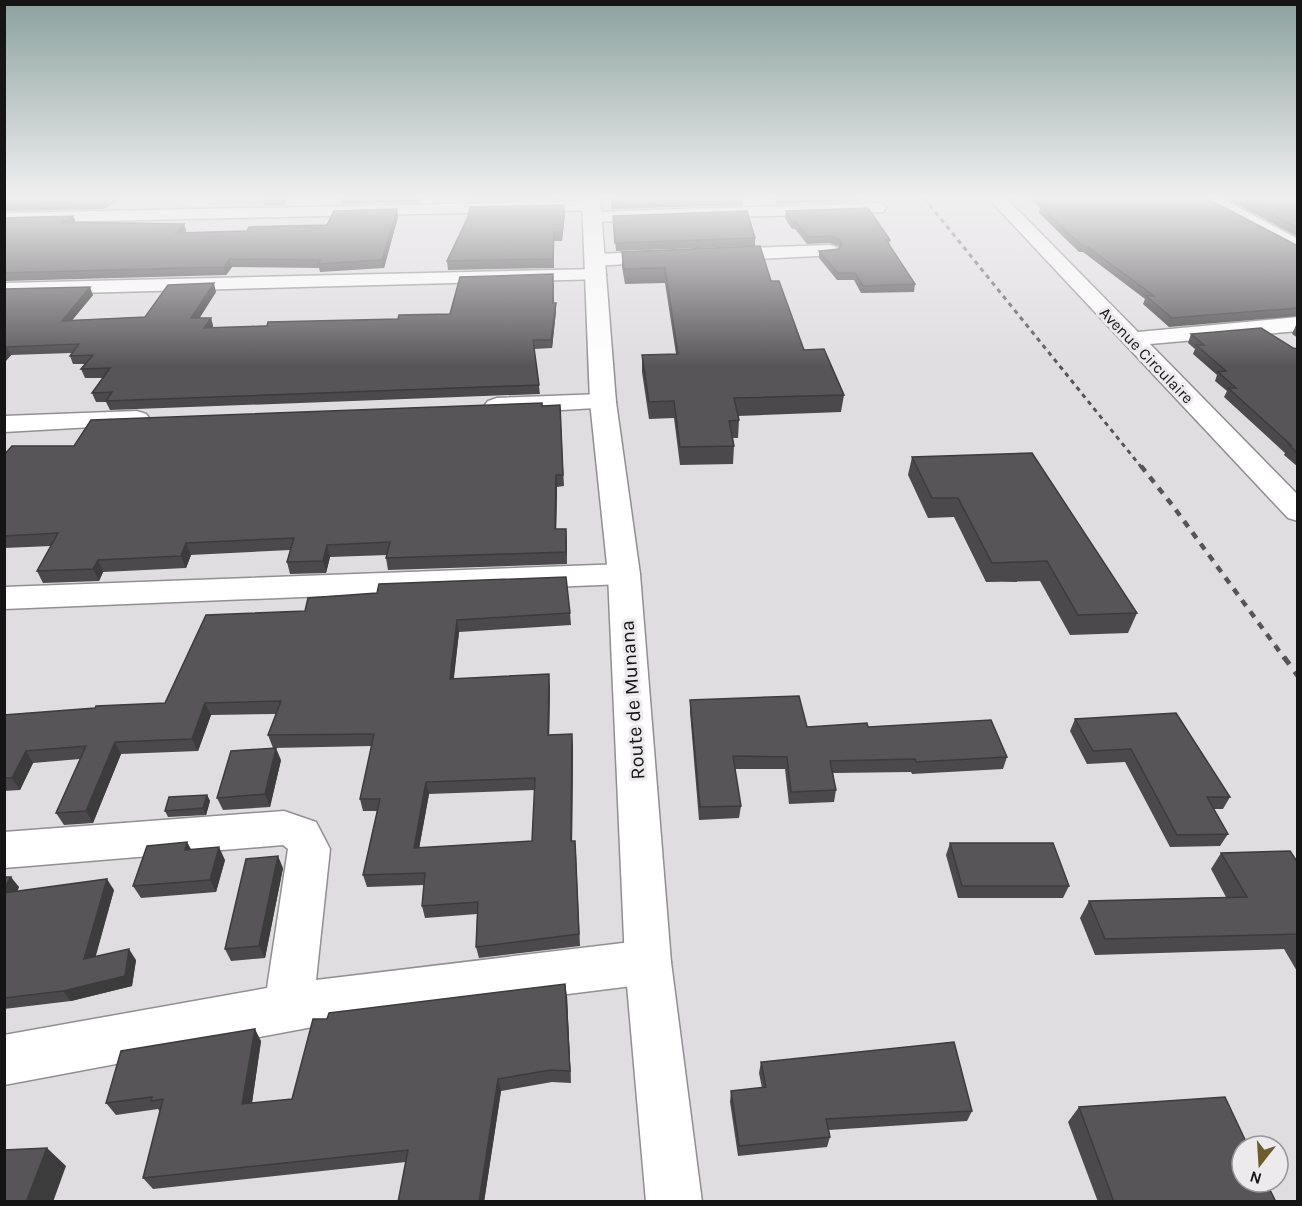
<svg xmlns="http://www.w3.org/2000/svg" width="1302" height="1206" font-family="Karla,sans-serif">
<rect width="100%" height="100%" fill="#e0dde0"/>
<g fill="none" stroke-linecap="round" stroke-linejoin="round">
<g stroke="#918f91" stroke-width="3">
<g id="minor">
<polygon points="988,198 1006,198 1138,332 1298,317 1298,331 1150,344 1298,495 1298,521 1288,518"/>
<polygon points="1200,198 1221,198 1298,239 1298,253 1203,202"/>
<polygon points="592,201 598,202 601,206 598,210 4,223 4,213"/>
<polygon points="877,203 883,204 886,208 883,212 593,222 587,221 584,217 587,213 593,212"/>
<polygon points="829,245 836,247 839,251 836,255 717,261 710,259 707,255 710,251 717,249"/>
<polygon points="668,251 675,253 678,257 675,261 595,266 588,264 585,260 588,256 595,254"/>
<polygon points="596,269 603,271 606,275 603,279 4,295 4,283"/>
<polygon points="603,394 612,397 616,402 612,407 497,414 488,411 484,406 488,401 497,398"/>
<polygon points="137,411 146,414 150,419 146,424 4,432 4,416"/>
<polygon points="624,564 635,567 640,574 635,581 624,584 4,609 4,587"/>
<polygon points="284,811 316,822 330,849 316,980 648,940 665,947 671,962 665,977 648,984 334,1023 4,1085 4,1035 267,988 288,849 283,845 4,868 4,832"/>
</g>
</g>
<g stroke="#918f91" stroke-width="3">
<polygon id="major" points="582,198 600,198 616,402 640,574 671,962 702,1202 646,1202 625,962 608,574 590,402"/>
</g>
<use href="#minor" fill="#fff" fill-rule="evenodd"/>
<use href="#major" fill="#fff" fill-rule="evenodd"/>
<polyline stroke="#565556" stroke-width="3" stroke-dasharray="4.5 4.5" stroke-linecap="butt" points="924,198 1142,468"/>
<polyline stroke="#565556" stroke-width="4.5" stroke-dasharray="7 7" stroke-linecap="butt" points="1141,466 1173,506 1285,659"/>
<polyline stroke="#565556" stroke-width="5" stroke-dasharray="9 9" stroke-linecap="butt" points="1284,657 1298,676"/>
</g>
<g fill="#4b494b" fill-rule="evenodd">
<polygon points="4,198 122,198 103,209 4,211"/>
<polygon points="264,198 289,198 283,205 264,205 263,200"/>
<polygon points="341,198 419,198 418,202 343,204"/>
<polygon points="473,198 564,198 564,199 473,201"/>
<polygon points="614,198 743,198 743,205 611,209 611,202 615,200"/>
<polygon points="773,198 859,198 858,201 777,204"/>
<polygon points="1029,198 1206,198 1298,246 1298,316 1169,327 1143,304 1145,299 1083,252 1079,252 1039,213 1040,208"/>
<polygon points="1225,198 1298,198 1298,237"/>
<polygon points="564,205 565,213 562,241 554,241 554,268 448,270 447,261"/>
<polygon points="397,209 398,217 384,268 320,272 319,268 232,267 226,275 4,281 4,218 73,216 76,222 184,224 186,231 185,233 247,231 327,225"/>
<polygon points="786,211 890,240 889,245 915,284 914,292 861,293 854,280 837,280 819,258 819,251 839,249 839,248 838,246 829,243 807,244 795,229 792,229 785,218"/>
<polygon points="613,216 755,238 755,246 616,251"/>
<polygon points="622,252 771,281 804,350 844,395 841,412 738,416 739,420 738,438 733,438 734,446 733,464 680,465 674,418 649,419 642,372 642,355 676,354 665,283 625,284 622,267"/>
<polygon points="554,283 554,303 556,311 552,348 534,349 540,394 110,410 106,402 96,402 92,393 103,378 85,378 81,369 85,364 73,364 70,356 71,353 11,355 4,363 4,289 93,295 72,320 145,317 216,292 199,318 211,318 213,326 212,328 398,319 450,314"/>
<polygon points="1296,325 1298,325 1298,338 1292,334"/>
<polygon points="1191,334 1298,349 1298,467 1284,455 1285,453 1224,397 1227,391 1215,381 1217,375 1193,354 1195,349 1188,343"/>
<polygon points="560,405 564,486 557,487 556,529 566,529 567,564 388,570 386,558 387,555 330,557 326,573 290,574 287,562 290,550 191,555 186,568 103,572 99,581 43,583 37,571 51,546 4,548 4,455 74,446"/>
<polygon points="912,457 1137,613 1128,633 1070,635 1040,581 986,582 954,517 928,518 908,475"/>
<path d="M570,613L571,625L459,632L454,678L550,686L549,735L573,746L572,841L576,853L580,946L479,958L476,947L477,914L425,918L422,906L424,885L367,887L363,875L377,811H363L360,799L372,746L273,748L268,735L276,714L211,715L198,751L121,754L93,823L64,825L56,813L80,759L33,763L20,790L4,791V715L165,703L206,615ZM535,790L532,841L419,848L429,794Z"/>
<polygon points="690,700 807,727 868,727 1007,757 1003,769 912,774 911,772 833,773 836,790 834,802 789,804 785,769 735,769 741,806 739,818 699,820 690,712"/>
<polygon points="1075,719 1230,797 1223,809 1214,809 1228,834 1220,846 1170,847 1125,762 1087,764 1070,731"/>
<polygon points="281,760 270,807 223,810 217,798"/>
<polygon points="207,795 210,801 206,815 168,817 165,811"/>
<polygon points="187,842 191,850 225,860 216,892 141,898 133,886"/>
<polygon points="950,843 1069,886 1063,898 958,898 946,855"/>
<polygon points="1221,853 1298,863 1298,973 1284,949 1095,955 1080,918 1089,901 1226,897 1211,869"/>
<polygon points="283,868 265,958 231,961 225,949"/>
<polygon points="4,877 19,887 17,892 114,890 95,957 136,960 132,986 71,1001 4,1009"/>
<polygon points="567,996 571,1083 552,1082 501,1091 484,1202 398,1202 406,1162 153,1189 143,1178 160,1112 158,1109 116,1115 106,1103 261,1041 252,1103 292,1099 327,1019"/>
<polygon points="761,1062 972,1111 967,1121 829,1130 830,1137 827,1147 738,1156 730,1102 731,1091 762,1088 759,1073"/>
<polygon points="1079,1107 1276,1202 1098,1202 1068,1122"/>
</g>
<g fill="#3d3c3d">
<polygon points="107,198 122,198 103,209 100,201"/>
<polygon points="283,198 289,198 283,205 282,200"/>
<polygon points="564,205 565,213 562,241 562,232"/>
<polygon points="397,209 398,217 384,268 382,260"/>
<polygon points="73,216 76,224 63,222"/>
<polygon points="184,224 186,231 178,241 176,233"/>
<polygon points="229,259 232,267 226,275 224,267"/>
<polygon points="214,283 216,292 194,327 191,318"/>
<polygon points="90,287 93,295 65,329 62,321"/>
<polygon points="556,303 556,311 552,348 551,340"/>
<polygon points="211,318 213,326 207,337 204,328"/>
<polygon points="7,347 11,355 4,363 4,350"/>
<polygon points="556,475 557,487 556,541 555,529"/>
<polygon points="566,529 567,541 567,564 566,552"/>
<polygon points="186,543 191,555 186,568 181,556"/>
<polygon points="327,545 330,557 326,573 323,561"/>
<polygon points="98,560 103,572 99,581 93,569"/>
<polygon points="457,620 459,632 452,691 450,679"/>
<polygon points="549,674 550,686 549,747 548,735"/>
<polygon points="205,703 211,715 198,751 192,739"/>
<polygon points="572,734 573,746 572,853 571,841"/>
<polygon points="115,742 121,754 93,823 86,811"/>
<polygon points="276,748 281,760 270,807 265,794"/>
<polygon points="26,751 33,763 20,790 12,778"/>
<polygon points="426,782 429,794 417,860 414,848"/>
<polygon points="207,795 210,801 206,815 203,808"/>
<polygon points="187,842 194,855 185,850"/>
<polygon points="219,847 225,860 216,892 210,880"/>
<polygon points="278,856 283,868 265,958 259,946"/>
<polygon points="11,877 19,887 11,904 4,896 4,889"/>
<polygon points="107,879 114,890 92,970 84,959"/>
<polygon points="129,949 136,960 132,986 71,1001 63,991"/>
<polygon points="565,984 567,996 571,1083 570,1071"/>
<polygon points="255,1029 261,1041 250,1116 242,1104"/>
<polygon points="498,1079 501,1091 484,1202 479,1202"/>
<polygon points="47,1148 66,1166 53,1202 26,1202"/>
</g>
<g fill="#575557" stroke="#3d3c3d" stroke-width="1.5" fill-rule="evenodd">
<polygon points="4,198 107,198 100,201 4,203"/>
<polygon points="264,198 283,198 282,200 263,200"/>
<polygon points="616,198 732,198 611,202 616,200"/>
<polygon points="776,198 833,198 777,200"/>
<polygon points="1039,198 1206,198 1298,246 1298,308 1172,318 1146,296 1154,296 1085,245 1081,245 1040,206 1048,206"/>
<polygon points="1241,198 1298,198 1298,228"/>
<polygon points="564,205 562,232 554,232 553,259 447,261 468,217 470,207"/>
<polygon points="868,208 890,240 886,240 915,284 863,286 855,273 838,273 819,251 839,249 842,244 839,239 830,236 808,237 796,222 792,222 786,211"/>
<polygon points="397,209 382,260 318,264 320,260 229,259 224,267 4,273 4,218 73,216 63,222 184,224 176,233 247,231 249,227 327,225 334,211"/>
<polygon points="747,211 755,238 615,243 613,216"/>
<polygon points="760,246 771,281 779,281 804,350 824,349 844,395 734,398 739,420 729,421 734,446 680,447 674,401 649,402 642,355 678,354 665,268 624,269 622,252"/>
<polygon points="553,274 553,303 556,303 551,340 533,340 539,385 106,401 112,392 92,393 110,368 81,369 93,355 70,356 79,344 7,347 4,350 4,289 90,287 62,321 145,317 168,285 214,283 191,318 211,318 204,328 267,326 268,322 398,319 399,315 450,314 460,277"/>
<polygon points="1261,328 1293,348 1298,349 1298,454 1289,445 1291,445 1228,388 1236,388 1218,372 1226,371 1196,345 1204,345 1191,334"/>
<polygon points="542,403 542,406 560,405 563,475 556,475 555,529 566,529 566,552 386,558 390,542 327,545 323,561 287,562 294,538 186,543 181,556 98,560 93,569 37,571 58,533 4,536 4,455 12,446 74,446 91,420"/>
<polygon points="1032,453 1137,613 1078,615 1047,561 992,563 958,498 932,498 912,457"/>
<path d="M566,577L570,613L457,620L450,679L549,674L548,735L572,734L571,841H575L579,934L476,947L478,902L422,906L425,873L363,875L380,799H360L374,734L268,735L281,701L205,703L192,739L115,742L86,811L56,813L86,746L26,751L12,778H4V715L95,708L96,706L165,703L206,615L305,611L308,598L377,593L379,584ZM535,778L532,841L414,848L426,782Z"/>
<polygon points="799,696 807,727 867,723 868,727 991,720 1007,757 916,762 915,759 830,761 836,790 791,792 787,757 733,756 741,806 700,807 690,700"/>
<polygon points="1176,713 1230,797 1207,797 1228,834 1177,835 1131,749 1093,751 1075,719"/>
<polygon points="276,748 265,794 217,798 231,751"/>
<polygon points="207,795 203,808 165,811 169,797"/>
<polygon points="187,842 185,850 219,847 210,880 133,886 147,846"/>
<polygon points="950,843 1053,843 1069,886 962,886"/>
<polygon points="1290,851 1298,863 1298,934 1105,939 1089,901 1247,897 1221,853"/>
<polygon points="278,856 259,946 225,949 246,859"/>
<polygon points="4,877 11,877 4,889"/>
<polygon points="107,879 84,959 129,949 125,976 63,991 4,998 4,893"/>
<polygon points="565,984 570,1071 550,1070 498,1079 479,1202 398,1202 408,1150 143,1178 163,1099 151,1101 152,1097 106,1103 121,1051 255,1029 242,1104 292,1099 313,1019 327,1019 329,1013"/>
<polygon points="954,1042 972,1111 826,1119 830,1137 739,1146 731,1091 766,1087 761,1062"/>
<polygon points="1225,1097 1248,1146 1242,1146 1242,1182 1266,1182 1276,1202 1114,1202 1079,1107"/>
<polygon points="47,1148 26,1202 4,1202 4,1150"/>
</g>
<linearGradient id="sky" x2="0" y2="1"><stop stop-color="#8ba19d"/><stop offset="0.54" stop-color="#f1f0f1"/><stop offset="1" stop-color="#f1f0f1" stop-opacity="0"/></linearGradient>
<rect width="1302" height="367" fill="url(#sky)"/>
<g text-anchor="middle" stroke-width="6" stroke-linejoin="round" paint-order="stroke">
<g font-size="16" fill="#161515" stroke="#edeaed">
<text transform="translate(1147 355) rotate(46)" y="6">Avenue Circulaire</text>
</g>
<g font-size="20" fill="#161515" stroke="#edeaed">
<text transform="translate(632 700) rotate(-94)" y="7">Route de Munana</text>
</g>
</g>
<rect width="1302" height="1206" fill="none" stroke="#161515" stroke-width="12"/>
<g transform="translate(1260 1164) rotate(197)"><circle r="28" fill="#edeaed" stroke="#979597" stroke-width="1.5"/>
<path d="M0-4.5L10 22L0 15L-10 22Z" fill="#6d5d2b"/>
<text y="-9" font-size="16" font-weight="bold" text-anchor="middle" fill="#161515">N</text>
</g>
</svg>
